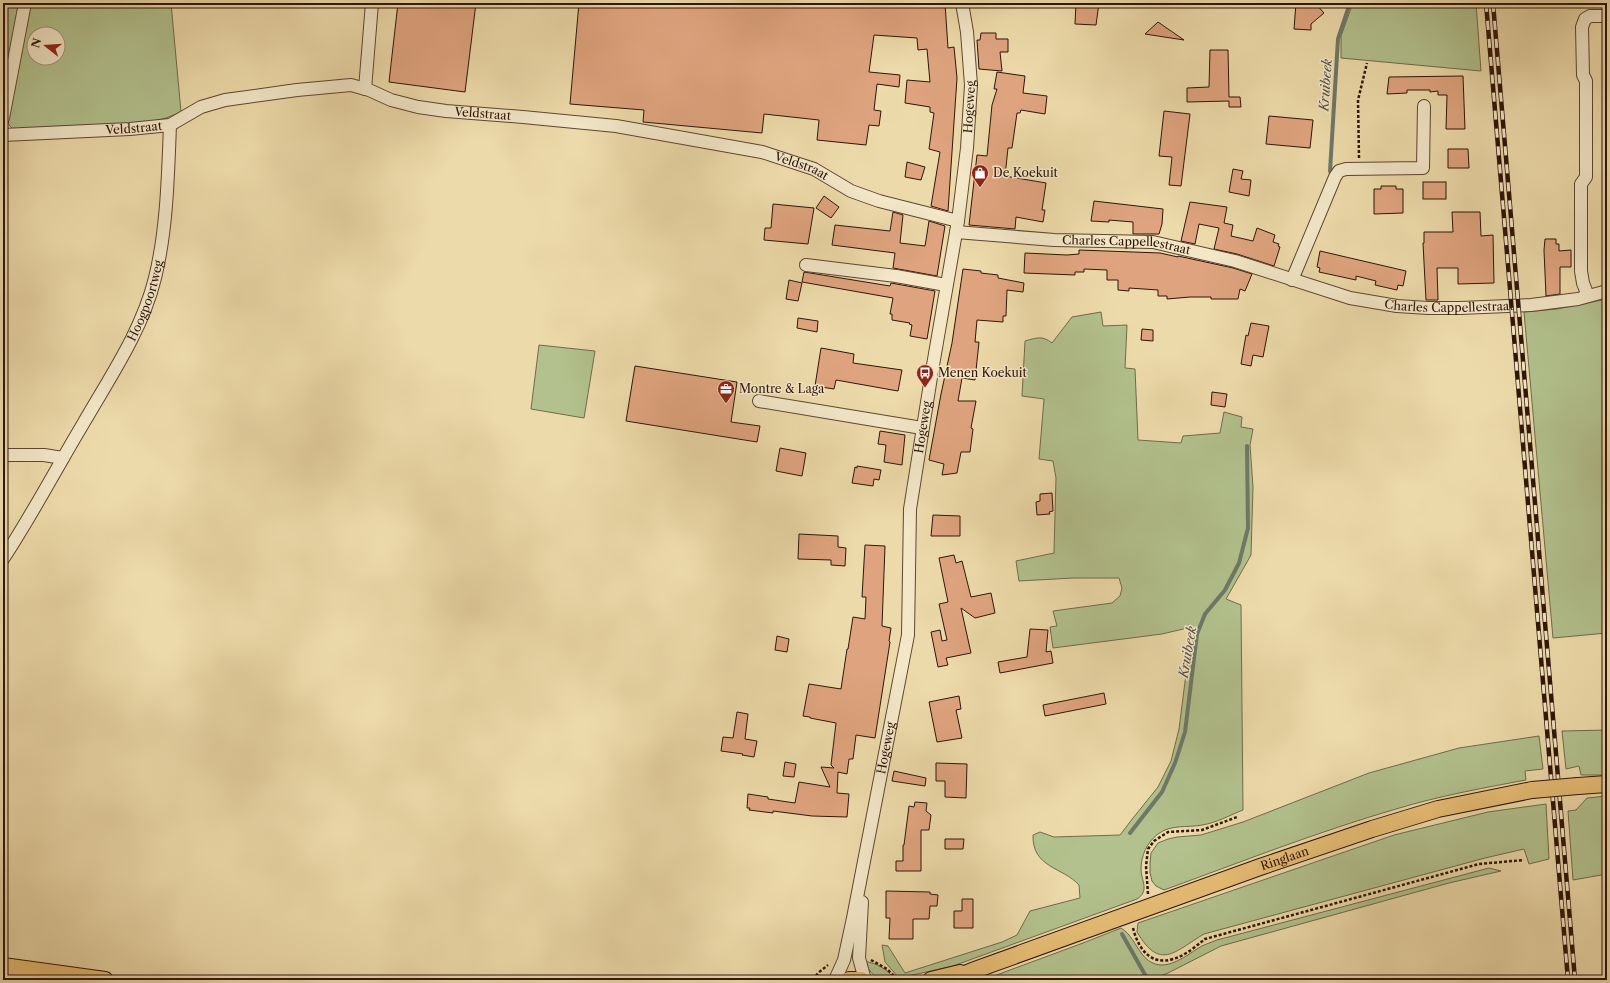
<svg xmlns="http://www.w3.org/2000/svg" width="1610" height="983" font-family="'Libre Caslon Text',serif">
<rect width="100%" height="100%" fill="#eddaaa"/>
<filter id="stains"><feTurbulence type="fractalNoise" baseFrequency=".005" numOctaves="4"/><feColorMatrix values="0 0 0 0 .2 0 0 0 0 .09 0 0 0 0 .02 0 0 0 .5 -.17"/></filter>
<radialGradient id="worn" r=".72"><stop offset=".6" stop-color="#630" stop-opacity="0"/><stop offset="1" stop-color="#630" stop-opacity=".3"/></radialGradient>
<g fill="#b2c18d" stroke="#706b4a" fill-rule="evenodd">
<polygon points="3,3 19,3 3,92"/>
<path d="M28,3H171L181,112L166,118L141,124L13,129L9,125L7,116ZM34,34H58V58H34Z"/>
<polygon points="1353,3 1476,3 1481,71 1341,58 1341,36"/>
<polygon points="1607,299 1607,633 1553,638 1524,312 1557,309"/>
<path d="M1101,312L1103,326L1127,325L1125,368L1135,369L1138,440L1181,443L1183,436L1220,433L1224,412L1242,417L1241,427L1253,429L1250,445L1253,487L1251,555L1226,599L1241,605L1243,810C1230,815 1216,823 1202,825C1187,828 1171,824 1158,834C1147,842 1141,856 1141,869C1141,880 1150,891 1137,899L953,966L899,978L885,962L882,945L888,946L905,973L1002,942L1017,935L1030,911L1080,898L1079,885C1063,867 1032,868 1033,835L1040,832L1054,837L1120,835L1133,818L1158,787L1171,761L1179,729L1192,627L1162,634L1053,648L1050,627L1057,626L1053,611L1112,603L1120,596L1122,588L1119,578H1073L1019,581L1016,561L1054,553L1056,478L1053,461L1039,459L1044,399L1022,396L1025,341C1036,338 1042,335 1052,343L1072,317Z"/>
<polygon points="539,345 595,351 584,418 531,409"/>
<polygon points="1607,730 1607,775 1581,775 1579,766 1566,769 1562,731"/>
<path d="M1539,736L1543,769L1525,771L1526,780C1483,788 1439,796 1396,809C1317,832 1241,862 1164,890L1156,886L1152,881L1150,873V863L1151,853L1158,843L1168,839L1177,837L1201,835L1243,822L1369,773L1459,748Z"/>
<polygon points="1607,796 1607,874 1573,880 1568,811 1576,810 1587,798"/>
<path d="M1546,804L1549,859L1529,864L1524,849L1485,858L1204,934C1174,952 1160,971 1137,932L1138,923L1394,835L1488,812Z"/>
<path d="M1489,868L1501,871L1449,883L1221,946L1168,973L1151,980H1064L1062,979L1060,980H983L1083,943L1121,928C1131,934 1135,945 1142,954C1159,976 1180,960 1197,949C1202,945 1210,943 1217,940Z"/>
<path d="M864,961C876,963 888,969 895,980C878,980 872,977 864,961Z"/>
</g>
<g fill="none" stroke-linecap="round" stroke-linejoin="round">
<g stroke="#6e7968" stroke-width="4">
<polyline points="1330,171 1338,39 1350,3"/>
<polyline points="1130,833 1162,792 1175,763 1185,732 1197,634 1205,614 1225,590 1239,563 1248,528 1247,446"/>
<polyline points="1122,934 1148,980"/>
</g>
</g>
<g fill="#dfa47f" stroke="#2e1508">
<polygon points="398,3 476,3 465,92 389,82"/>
<polygon points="579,3 945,3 948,48 954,47 957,78 948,211 931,206 940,152 929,149 934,113 930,112 930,107 905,103 907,80 930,82 927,49 918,50 917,38 874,35 869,72 900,75 899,87 877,84 874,110 881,111 879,126 869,125 866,145 817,140 819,120 764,114 762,133 643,122 644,110 570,104"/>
<polygon points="1076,3 1099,3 1096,25 1075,24"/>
<polygon points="1296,3 1315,3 1324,13 1311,24 1311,30 1294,29"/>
<polygon points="1158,22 1184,40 1145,34"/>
<polygon points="981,33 996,33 996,39 1008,39 1008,52 1000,52 1002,71 979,69 977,40 980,40"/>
<polygon points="1210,50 1228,50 1229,97 1240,97 1241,107 1229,107 1229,101 1187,102 1187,88 1209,87"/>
<polygon points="997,72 1025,76 1023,93 1047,96 1045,114 1021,110 1020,113 1017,113 1012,148 1008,148 1005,176 1046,183 1042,210 1045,210 1043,222 1016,217 1015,229 969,225 977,155 987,156 992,105 997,89 994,89"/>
<polygon points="1463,76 1465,129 1446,129 1447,95 1438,95 1438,91 1430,92 1430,90 1407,90 1407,93 1387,94 1389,77"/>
<polygon points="1164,111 1190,114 1181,186 1169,185 1172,157 1159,156"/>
<polygon points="1269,116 1313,120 1310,148 1266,144"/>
<polygon points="1448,149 1468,149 1469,168 1448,168"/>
<polygon points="907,162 925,167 921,180 905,177"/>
<polygon points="1233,169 1243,171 1241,179 1251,180 1249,196 1229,192"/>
<rect x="1423" y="182" width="23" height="17"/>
<polygon points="1381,186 1396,186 1396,189 1403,189 1403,213 1374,214 1374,189 1381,189"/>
<polygon points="824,196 839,207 831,218 816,208"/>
<polygon points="1094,201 1163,209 1162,224 1159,234 1133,234 1133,222 1109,220 1109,222 1091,221"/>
<polygon points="1190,202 1227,207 1224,223 1233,225 1231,236 1253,241 1257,228 1275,235 1273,242 1279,244 1278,246 1280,247 1274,266 1237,254 1214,249 1219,228 1199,224 1195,244 1181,241"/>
<polygon points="773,204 814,208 808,244 764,240 765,228 771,228"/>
<polygon points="893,212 903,215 900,243 925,246 929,221 945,226 937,276 893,268 895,253 832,245 835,225 890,231"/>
<polygon points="1452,212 1480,212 1481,236 1493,235 1494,283 1458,284 1458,268 1437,268 1438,300 1426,300 1423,243 1424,243 1424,232 1453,232"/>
<polygon points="1545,239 1556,239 1556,244 1559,244 1559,251 1571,250 1571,267 1560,267 1560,294 1546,296 1544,250"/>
<polygon points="1079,250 1160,253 1178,257 1178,256 1233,268 1252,274 1245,291 1240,289 1238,299 1211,299 1211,297 1190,297 1167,299 1167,296 1158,296 1158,290 1129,288 1129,291 1118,290 1118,280 1107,280 1107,270 1084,269 1084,272 1075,272 1075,275 1024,273 1025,253 1067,255 1079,254"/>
<polygon points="1320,251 1406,271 1403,286 1398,285 1397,290 1375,285 1376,281 1356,276 1356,280 1319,272 1320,268 1317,267"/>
<polygon points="963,269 981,271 981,273 998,275 998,278 1024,283 1023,292 1007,290 1006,316 1003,316 1003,322 977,320 975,342 979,342 975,380 962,378 958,401 976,401 971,428 973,429 970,452 961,452 957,473 942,475 944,464 929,460 941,394 952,343"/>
<polygon points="804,272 890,286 891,283 935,291 927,339 910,336 912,325 909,324 910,323 892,320 892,314 890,314 893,298 802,282"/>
<polygon points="789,280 802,283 798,301 786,299"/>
<polygon points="798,318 818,321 817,332 797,328"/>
<polygon points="1251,323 1269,326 1263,357 1253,355 1251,366 1241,364 1246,335 1248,336"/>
<polygon points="1142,329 1153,330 1153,341 1141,340"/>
<polygon points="821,348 854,354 853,363 902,370 898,391 836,380 834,389 815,386"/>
<polygon points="635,366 737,382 731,422 760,426 757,442 626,421"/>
<polygon points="1212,392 1227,394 1225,407 1211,405"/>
<polygon points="880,431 905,435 902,465 884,462 886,445 878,444"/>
<polygon points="780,448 806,453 802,476 776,471"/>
<polygon points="857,466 881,470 879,480 874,479 873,486 852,483 855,467 857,468"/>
<polygon points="1052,493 1053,511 1049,512 1050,514 1037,515 1036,502 1040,501 1040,494"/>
<polygon points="933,515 960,516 960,536 931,536"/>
<polygon points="799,534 838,536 838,547 846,548 845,566 831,565 831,560 798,559"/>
<polygon points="865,545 885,546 882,626 891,628 889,641 890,642 875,738 856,735 853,759 849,759 847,774 838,772 837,793 849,794 847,817 812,816 773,811 773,813 749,810 750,808 747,808 748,794 768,797 768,799 795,803 799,782 830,787 821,767 834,768 831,765 836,723 810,718 810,717 803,716 809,684 841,689 847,649 848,649 853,617 865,619 866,597 862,597"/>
<polygon points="954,555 956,563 962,561 971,597 991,593 995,613 975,618 961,608 971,653 946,658 948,665 938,667 931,632 940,630 942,641 947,640 939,604 948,602 939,558"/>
<polygon points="1030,629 1048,630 1046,652 1051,651 1053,663 1000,673 998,662 1027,657"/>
<polygon points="777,636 789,639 787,652 775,650"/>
<polygon points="1104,693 1106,704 1045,716 1043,705"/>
<polygon points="959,696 961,709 956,710 962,738 937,742 929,702"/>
<polygon points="737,712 748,714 745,739 757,741 754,757 742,755 743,754 721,751 723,737 733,738"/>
<polygon points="785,762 796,764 794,777 783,776"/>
<polygon points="936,763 967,764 966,798 945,797 945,781 936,781"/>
<polygon points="894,771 926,778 925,786 892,781"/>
<polygon points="915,802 927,803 926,811 931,815 929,830 921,830 921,871 896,871 896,861 903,861 903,845 904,845 909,806 914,807"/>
<polygon points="945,839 964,839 963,849 945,849"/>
<polygon points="886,891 930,892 930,894 938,895 937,906 930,906 929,919 913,919 913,939 889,939 890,918 886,918"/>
<polygon points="962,899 973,899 973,928 954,928 954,911 962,911"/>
</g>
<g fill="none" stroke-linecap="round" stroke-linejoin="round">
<g stroke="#5e4630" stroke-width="14">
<g id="minor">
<polyline points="365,89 372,3"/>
<polyline points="3,118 25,3"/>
<path id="s1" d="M3,135L130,129L170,125L201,107L225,100L297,90L351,85L369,90L391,100L418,107L446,111L523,117L616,126L762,152L814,169L851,191L879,201L958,221"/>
<path id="s2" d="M956,232L1054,240L1153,242L1235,261L1350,298L1397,306L1428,308H1460L1531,305L1578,299L1607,291"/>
<polyline points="806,265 896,276 946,285"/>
<polyline points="1292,280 1335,177 1339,171 1346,169 1423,168 1424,106"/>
<polyline points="1588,296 1583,283 1581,271 1581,184 1586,177 1586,81 1583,75 1582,27 1585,19 1590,16 1607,16"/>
<polyline points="759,401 922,428"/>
<polyline points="3,455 44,455 63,458"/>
<path id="s3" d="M3,559C32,515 56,469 83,424C110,377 142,331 155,278C167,229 168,176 170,125"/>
<polyline points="862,902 859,958 865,980"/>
<path id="s4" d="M835,980L844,960L853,918L908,635L910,509L932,371L958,221L967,148L971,85L967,32L962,3"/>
</g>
</g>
<g stroke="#2e1508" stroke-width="18">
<g id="major">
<polyline points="1578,786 1607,784"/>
<polyline points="3,966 105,980"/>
<polyline points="849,980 861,980"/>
<polyline points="931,980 960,973"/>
<path id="s5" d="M951,980L972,971L1260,867L1372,829L1438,809L1532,790"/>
</g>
</g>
<g stroke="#2e1508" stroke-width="2.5" stroke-dasharray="3 2" stroke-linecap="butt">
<polyline points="1359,158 1358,100 1367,63"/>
<polyline points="1148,894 1146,866 1148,849 1154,841 1168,832 1202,830 1237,817"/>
<path d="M1133,928C1138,948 1150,966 1173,959C1185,956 1196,946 1205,939L1479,864L1524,860"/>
<polyline points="871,960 887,969 898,980"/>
<polyline points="813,980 818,973 828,965"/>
</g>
<use href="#minor" stroke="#f3e7c8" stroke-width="12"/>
<use href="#major" stroke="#e6bd75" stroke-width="16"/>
<g stroke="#2e1508" stroke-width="4.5">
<g id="rail">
<polyline points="1486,3 1568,980"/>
<polyline points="1493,3 1575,980"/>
</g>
</g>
<use href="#rail" stroke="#f3e7c8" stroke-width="3" stroke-dasharray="9" stroke-linecap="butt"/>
<g stroke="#2e1508" stroke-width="18" stroke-linecap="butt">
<polyline id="major-bridge" points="1532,790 1578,786"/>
</g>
<use href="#major-bridge" stroke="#e6bd75" stroke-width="16"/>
</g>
<defs>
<g id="shop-pin" transform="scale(0.9)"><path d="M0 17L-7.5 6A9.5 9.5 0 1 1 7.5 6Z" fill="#8f2418" stroke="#f3e7c8"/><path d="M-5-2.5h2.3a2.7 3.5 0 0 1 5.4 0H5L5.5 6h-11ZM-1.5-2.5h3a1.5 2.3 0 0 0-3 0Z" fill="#fff"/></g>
<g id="bus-pin" transform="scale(0.9)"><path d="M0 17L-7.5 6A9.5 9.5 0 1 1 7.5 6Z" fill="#8f2418" stroke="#f3e7c8"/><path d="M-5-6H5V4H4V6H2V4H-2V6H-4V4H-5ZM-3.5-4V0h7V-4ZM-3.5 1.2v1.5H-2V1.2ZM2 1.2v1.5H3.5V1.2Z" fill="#fff"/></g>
<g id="office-pin" transform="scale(0.9)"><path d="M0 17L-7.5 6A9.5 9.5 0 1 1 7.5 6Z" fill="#8f2418" stroke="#f3e7c8"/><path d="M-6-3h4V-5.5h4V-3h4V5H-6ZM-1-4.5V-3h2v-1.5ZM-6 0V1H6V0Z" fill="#fff"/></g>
</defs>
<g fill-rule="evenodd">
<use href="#shop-pin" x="980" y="173"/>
<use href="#bus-pin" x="925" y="373"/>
<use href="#office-pin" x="726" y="389"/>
</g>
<g text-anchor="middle" stroke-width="3" stroke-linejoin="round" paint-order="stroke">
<g font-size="12" fill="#2e1508" stroke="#f3e7c8">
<text dy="4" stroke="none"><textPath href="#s4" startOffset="886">Hogeweg</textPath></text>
<text dy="4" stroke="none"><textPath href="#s1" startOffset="491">Veldstraat</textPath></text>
<text dy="4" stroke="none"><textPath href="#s1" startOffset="131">Veldstraat</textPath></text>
<text dy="4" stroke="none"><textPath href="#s1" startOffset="815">Veldstraat</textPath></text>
<text dy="4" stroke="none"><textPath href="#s2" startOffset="171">Charles Cappellestraat</textPath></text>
<text dy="4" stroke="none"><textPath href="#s3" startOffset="296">Hoogpoortweg</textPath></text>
<text dy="4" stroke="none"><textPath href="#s2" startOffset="502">Charles Cappellestraat</textPath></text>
<text dy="4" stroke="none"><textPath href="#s4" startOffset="562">Hogeweg</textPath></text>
<text dy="4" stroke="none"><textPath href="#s4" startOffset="238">Hogeweg</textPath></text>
<text dy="4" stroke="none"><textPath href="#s5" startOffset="355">Ringlaan</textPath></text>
</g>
<g font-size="12" fill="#2e1508" stroke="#f3e7c8" text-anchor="start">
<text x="993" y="177">De Koekuit</text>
<text x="938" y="377">Menen Koekuit</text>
<text x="739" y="393">Montre &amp; Laga</text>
</g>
<g font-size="13" font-style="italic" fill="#534f40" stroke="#f3e7c8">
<text transform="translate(1325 85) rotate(-86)" y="5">Kruibeek</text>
<text transform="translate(1187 652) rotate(-80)" y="5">Kruibeek</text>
</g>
</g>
<rect width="1610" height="983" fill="none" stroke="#eddaaa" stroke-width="16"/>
<rect x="4" y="4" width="1602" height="975" fill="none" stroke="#2e1508" stroke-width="2"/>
<rect x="8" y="8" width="1594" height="967" fill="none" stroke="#2e1508"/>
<g transform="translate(46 46) rotate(287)"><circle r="19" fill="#f3e7c8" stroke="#a4937b"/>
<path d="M0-3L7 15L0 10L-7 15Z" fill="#8f2418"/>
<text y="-6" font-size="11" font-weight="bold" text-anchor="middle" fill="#2e1508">N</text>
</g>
<rect width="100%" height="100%" filter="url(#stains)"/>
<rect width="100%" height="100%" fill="url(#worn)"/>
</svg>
